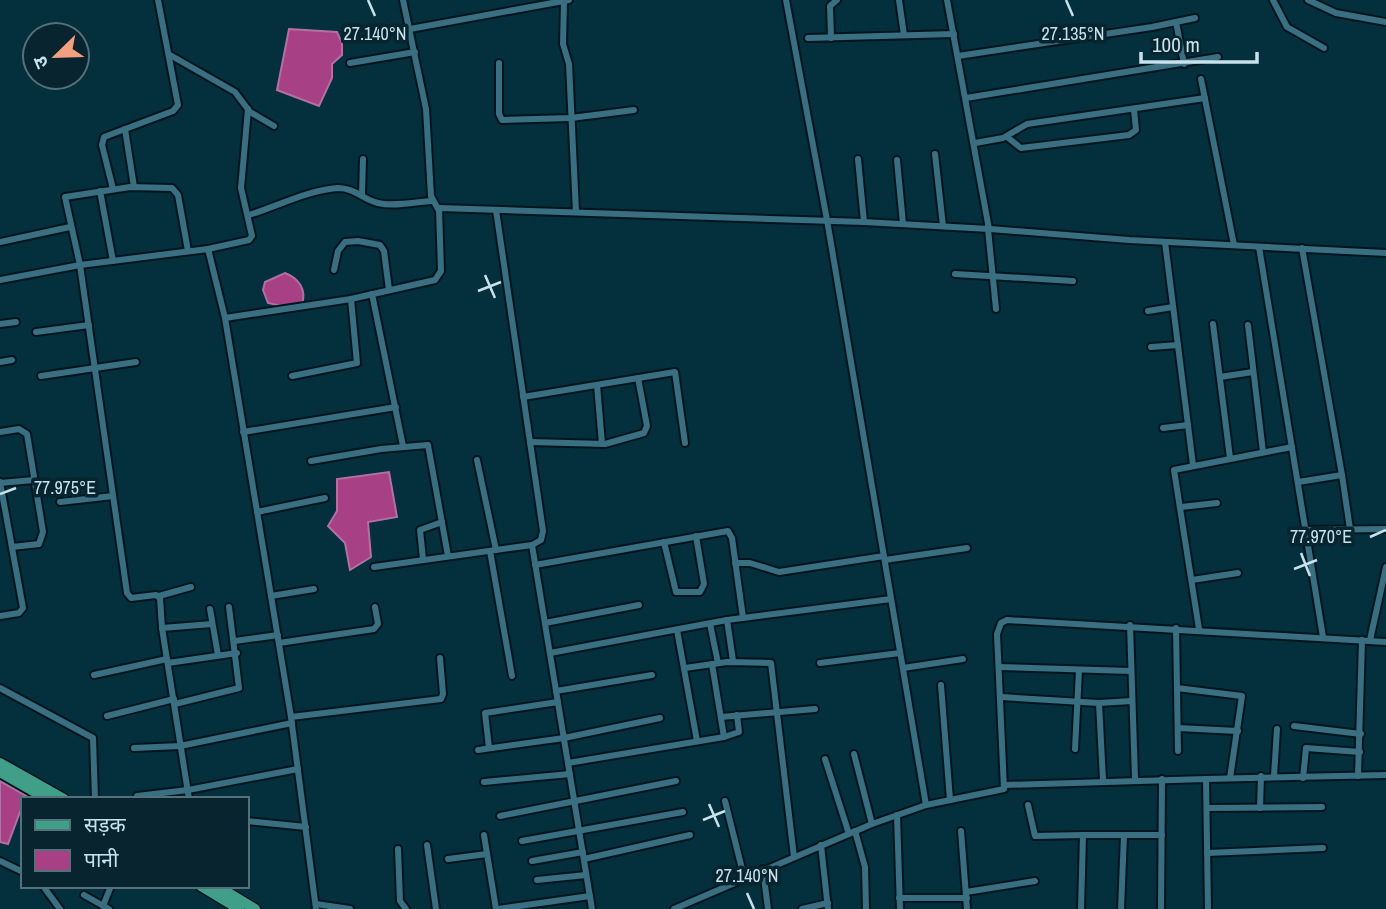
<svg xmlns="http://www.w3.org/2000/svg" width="1386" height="909" font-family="'Archivo Narrow','Noto Sans Devanagari',sans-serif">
<rect width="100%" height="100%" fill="#042f3c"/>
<g fill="#a74084" stroke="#b171a3" stroke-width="2">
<polygon points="289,29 337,32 342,43 342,55 332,64 332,78 319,106 277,90"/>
<path d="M285,273C298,278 307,289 302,304L286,307L268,303L263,290L265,282Z"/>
<polygon points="389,472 397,517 368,522 371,557 350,570 345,543 328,526 337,511 337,479"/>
<polygon points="0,781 26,796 8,844 0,842"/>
</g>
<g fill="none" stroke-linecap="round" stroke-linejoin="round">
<g stroke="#00161f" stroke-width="10">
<g id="minor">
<polyline points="403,0 426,109 431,196 438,209"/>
<polyline points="786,0 827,220 926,805"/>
<polyline points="899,0 904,35"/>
<polyline points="1273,0 1287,27 1324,48"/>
<polyline points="1308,0 1336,13 1386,22"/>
<polyline points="564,1 563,44 569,64 576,212"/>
<polyline points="1176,22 1184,64"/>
<polyline points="410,29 569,0"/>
<polyline points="808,38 954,34"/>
<polyline points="831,38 830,6 837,0"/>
<polyline points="170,55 235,92 250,112 274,126"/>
<polyline points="958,56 1152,27 1195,18"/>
<polyline points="350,63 415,52"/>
<polyline points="499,63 499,114 502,120 571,118 634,110"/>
<polyline points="1201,79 1234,245"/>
<polyline points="966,98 1218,57"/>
<polyline points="125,129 134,187"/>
<polyline points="1007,137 1021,148 1129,135 1136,130 1134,110"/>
<polyline points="975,143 1003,138 1027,124 1205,98"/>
<polyline points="935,154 943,226"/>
<polyline points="858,159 864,222"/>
<polyline points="897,160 903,224"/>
<polyline points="113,189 102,145 104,137 173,111 178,105 158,0"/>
<polyline points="100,191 113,261"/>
<polyline points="362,194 363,159"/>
<polyline points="496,210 543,531 541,540 532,545"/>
<path d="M249,215C278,206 308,190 338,188C355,188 362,199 378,203C394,207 415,202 432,201"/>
<polyline points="988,229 996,309"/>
<polyline points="990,229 1129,240 1386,253"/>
<polyline points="0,242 70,227"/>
<polyline points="1165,242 1193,465"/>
<polyline points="1259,247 1323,637"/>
<polyline points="208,249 249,240 252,236 241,188 248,109"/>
<polyline points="188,251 178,195 172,188 130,187 65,197 80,265 127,593 131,598 156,595 160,598 162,628 189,799"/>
<polyline points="334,270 338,251 345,242 358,241 380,245 384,251 389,290"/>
<polyline points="955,274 1073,281"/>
<polyline points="0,280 80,265 208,249 225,318"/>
<polyline points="372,294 403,446"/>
<polyline points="1148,311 1173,307"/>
<polyline points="0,324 16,322"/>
<polyline points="1213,324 1230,458"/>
<polyline points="1248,325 1263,452"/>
<polyline points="36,332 89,325"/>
<polyline points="1151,347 1178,345"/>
<polyline points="0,362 12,360"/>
<polyline points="41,376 136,362"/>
<polyline points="292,376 357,363 351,299"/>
<polyline points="1220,377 1253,372"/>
<polyline points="597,385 602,444"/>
<polyline points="523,397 675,372 685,443"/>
<polyline points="1163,428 1188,425"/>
<polyline points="0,432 19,429 27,434 43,532 39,544 12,547"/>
<polyline points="243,432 396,407"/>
<polyline points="530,442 605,444 644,433 647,426 638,378"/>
<polyline points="477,460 496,550"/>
<polyline points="311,461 381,449 428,445 448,556"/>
<polyline points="1342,475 1350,529"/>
<polyline points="0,482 23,608 19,613 0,616"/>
<polyline points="1298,482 1342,475 1302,248"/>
<polyline points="0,483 34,480"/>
<polyline points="60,502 113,496"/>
<polyline points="1181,507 1217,503"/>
<polyline points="257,512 325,498"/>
<polyline points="1305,530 1386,529"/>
<polyline points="664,542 676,592 700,592 704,584 696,536"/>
<polyline points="490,551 512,676"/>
<polyline points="423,559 420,530 442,522"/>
<polyline points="885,560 967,548"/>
<polyline points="735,563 750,563 779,572 884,556"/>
<polyline points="535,565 728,531 732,538 743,618"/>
<polyline points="374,567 532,545 592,909"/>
<polyline points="1192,580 1238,573"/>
<polyline points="159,596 191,587"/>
<polyline points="271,596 314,589"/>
<polyline points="210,609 218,655"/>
<polyline points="727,620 733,661"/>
<polyline points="545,623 639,605"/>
<polyline points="710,624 718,663"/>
<polyline points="1130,625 1135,779"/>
<polyline points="162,628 212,624"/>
<polyline points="1176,628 1178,751"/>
<polyline points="1199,629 1174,470 1292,447"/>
<polyline points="677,630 697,741"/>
<polyline points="1370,640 1386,567"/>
<polyline points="235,641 278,635"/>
<polyline points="279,643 374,629 378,624 375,607"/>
<polyline points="550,653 727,620 891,599"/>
<polyline points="168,663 237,653"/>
<polyline points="820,663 900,653"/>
<polyline points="999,667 1131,671"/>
<polyline points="685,668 727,662 771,663 794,857"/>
<polyline points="903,668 963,659"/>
<polyline points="94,675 167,659"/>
<polyline points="941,685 950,800"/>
<polyline points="0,688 93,738 95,799"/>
<polyline points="1177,688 1242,696 1230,778"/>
<polyline points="556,691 652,675"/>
<polyline points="1001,697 1099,703 1103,780"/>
<polyline points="1099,703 1132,701"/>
<polyline points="175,704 239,688 229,607"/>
<polyline points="107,716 174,699"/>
<polyline points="291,717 441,699 443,694 440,658"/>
<polyline points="721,717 815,709"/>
<polyline points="1294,726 1361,734"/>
<polyline points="1178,728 1238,731"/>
<polyline points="724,737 739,732 737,715"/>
<polyline points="134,748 180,746 292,723"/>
<polyline points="489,748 485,713 558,702"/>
<polyline points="1075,749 1079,670"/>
<polyline points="478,750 564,738 660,718"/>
<polyline points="854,754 872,824"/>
<polyline points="825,759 849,834"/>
<polyline points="568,763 724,737 712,664"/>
<polyline points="1274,776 1277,729"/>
<polyline points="1358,776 1362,640"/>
<polyline points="1303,778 1306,748 1360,752"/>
<polyline points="1206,779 1386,775"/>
<polyline points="484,782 570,774"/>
<polyline points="1005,785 1206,779 1208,909"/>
<polyline points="137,796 188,790 298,769"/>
<polyline points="725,801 744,877"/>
<polyline points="1028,805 1035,836 1083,835"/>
<polyline points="1207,808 1322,807"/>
<polyline points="1260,808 1261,776"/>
<polyline points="897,815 900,909"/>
<polyline points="500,816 676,781"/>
<polyline points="247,821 306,827"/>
<polyline points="855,831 865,867 866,909"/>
<polyline points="961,831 967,909"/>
<polyline points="484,835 496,909"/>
<polyline points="522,841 683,812"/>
<polyline points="427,845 436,909"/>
<polyline points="821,845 828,909"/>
<polyline points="398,849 400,901 406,909"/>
<polyline points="1207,853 1323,848"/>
<polyline points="448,859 487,854"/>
<polyline points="584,859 690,835"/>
<polyline points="0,861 23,872"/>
<polyline points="532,861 583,852"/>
<polyline points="763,869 768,909"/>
<polyline points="537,880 586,875"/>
<polyline points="43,886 60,909"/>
<polyline points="966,892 1035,881"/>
<polyline points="84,895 109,909"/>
<polyline points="899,898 967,898"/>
<polyline points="316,904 350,909"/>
<polyline points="103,906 111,886"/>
<polyline points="316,909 291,717 225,318 351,299 435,280 441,271 439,208 864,222 989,229 947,0"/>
<polyline points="498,909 590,896"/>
<polyline points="674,909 872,824 926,805 1004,789 997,634 1001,623 1007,620 1386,642"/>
<polyline points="802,909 828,903"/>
<polyline points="1081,909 1083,835 1162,835"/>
<polyline points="1121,909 1124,835"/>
<polyline points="1161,909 1162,779"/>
</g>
</g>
<g stroke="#00161f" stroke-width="13">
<g id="primary">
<polyline points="0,763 64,799"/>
<polyline points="0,772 47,799"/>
<polyline points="201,886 239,909"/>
<polyline points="217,886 255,909"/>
</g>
</g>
<use href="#minor" stroke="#3a6e81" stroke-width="6"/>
<use href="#primary" stroke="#419f89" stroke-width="10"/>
</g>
<path fill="none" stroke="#c7e2ec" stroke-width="2.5" d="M368,0L375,16M1066,0L1073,16M485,275L495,298M478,291L501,282M0,494L16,488M1370,537L1386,530M1301,553L1310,576M1294,569L1317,560M709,804L719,827M703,820L725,811M747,893L754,909"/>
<g font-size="18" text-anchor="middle" fill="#c7e2ec" stroke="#08242e" stroke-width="7" stroke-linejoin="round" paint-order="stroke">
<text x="375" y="40">27.140°N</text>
<text x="1073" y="40">27.135°N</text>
<text x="65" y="494">77.975°E</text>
<text x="1321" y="543">77.970°E</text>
<text x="747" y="882">27.140°N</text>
</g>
<rect x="21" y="797" width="228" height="91" fill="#08242e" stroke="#54707a" stroke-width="2"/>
<rect x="35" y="820" width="35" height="10" fill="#419f89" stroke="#54707a" stroke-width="2"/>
<text x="84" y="832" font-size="21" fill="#c7e2ec">सड़क</text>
<rect x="35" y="850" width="35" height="21" fill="#a74084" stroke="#54707a" stroke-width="2"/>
<text x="84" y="867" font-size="21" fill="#c7e2ec">पानी</text>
<g transform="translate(56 56) rotate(247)"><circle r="33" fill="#08242e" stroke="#54707a" stroke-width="2"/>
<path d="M0-5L12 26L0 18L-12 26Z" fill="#f2a07f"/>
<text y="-10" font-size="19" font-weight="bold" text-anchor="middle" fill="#c7e2ec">उ</text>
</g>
<path d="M1141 52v10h116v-10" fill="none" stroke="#c7e2ec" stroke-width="3.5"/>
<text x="1152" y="52" font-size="21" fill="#c7e2ec" stroke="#08242e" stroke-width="5" paint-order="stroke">100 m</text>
</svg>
